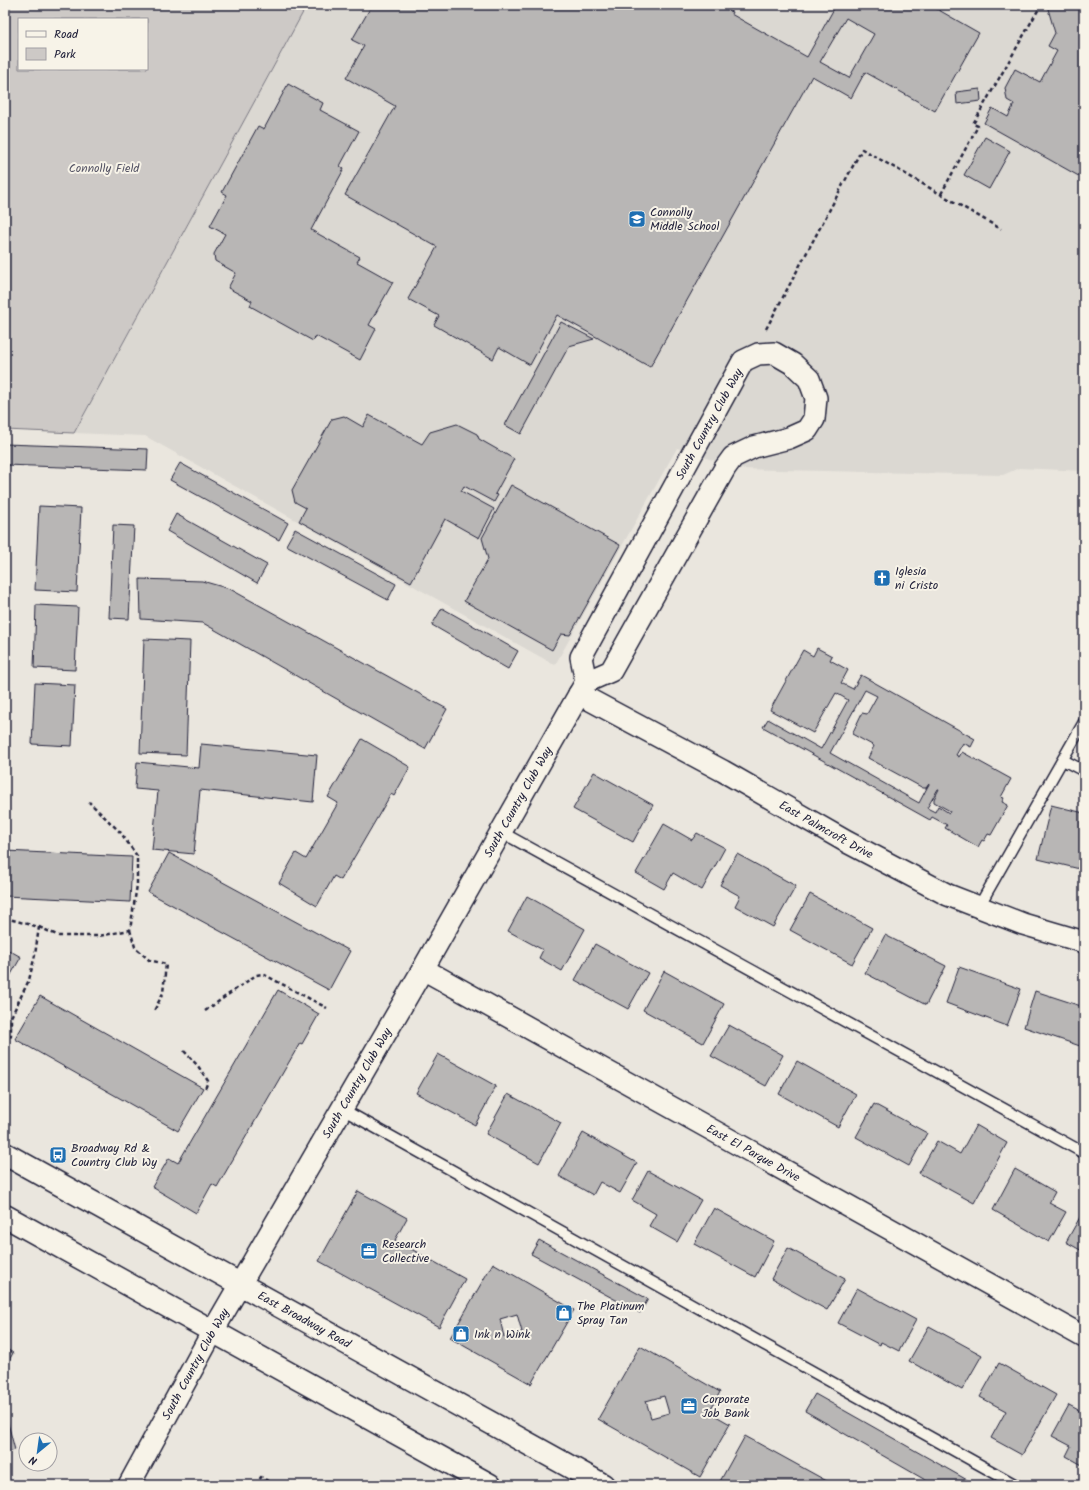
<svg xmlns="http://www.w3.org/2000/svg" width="1089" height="1490" font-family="Kalam,sans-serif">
<rect width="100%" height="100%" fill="#eae6de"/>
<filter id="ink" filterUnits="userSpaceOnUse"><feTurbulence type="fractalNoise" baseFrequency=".025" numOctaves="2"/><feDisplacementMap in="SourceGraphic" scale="8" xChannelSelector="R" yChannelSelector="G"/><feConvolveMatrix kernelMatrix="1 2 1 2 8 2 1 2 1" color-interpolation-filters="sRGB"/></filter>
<g filter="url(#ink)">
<polygon fill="#dbd8d2" points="307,5 1084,5 1084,471 1019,468 1003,475 739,469 677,448 555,665 145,436 74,433"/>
<path fill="#cdc9c6" stroke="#787680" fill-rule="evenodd" d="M5,5H307L74,433L5,430ZM19,19H147V69H19Z"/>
<g fill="#b8b6b5" stroke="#22223b" fill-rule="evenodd">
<path d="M372,5H732L729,11L732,12L731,14L807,57L836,5H882L888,8L890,5H930L979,33L935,111L865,72L851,98L812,76L650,367L557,315L530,365L499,347L493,359L434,325L439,316L408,299L437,247L345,195L395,106L346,78L364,46L352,40ZM846,18L874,34L849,78L820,62Z"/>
<polygon points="1050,5 1077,5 1084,9 1084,179 984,123 992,108 1008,117 1014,104 1007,100 1005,88 1015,69 1040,82 1057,51 1048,46 1055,33 1048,9"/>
<polygon points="288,84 323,103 320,110 359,131 340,166 344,169 311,230 360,257 357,262 393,282 369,325 376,329 360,360 316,336 313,341 250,306 252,301 228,288 236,273 215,261 214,254 225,234 210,226 227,195 222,192 258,126 264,129"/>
<polygon points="980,89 981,101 957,104 956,92"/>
<polygon points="985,137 1010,151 989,189 964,175"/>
<polygon points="561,322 594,339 569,346 521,434 505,425"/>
<polygon points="369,415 422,444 430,432 457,424 477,434 479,439 514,459 495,494 498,495 494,502 464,486 461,491 494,509 479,538 445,519 411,582 299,521 306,508 295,502 292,490 332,419 344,416 363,427"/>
<polygon points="5,444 148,449 147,470 5,465"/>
<polygon points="180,463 288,523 279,540 170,480"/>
<polygon points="511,485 620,545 570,635 561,634 552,650 464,601 488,559 482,538"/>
<polygon points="39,506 81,508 77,592 35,590"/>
<polygon points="176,514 267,565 257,583 167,531"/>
<polygon points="113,525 134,526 129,619 109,618"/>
<polygon points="295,529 396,584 388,600 286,545"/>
<polygon points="140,579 202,581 230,589 447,709 425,749 203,623 141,619"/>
<polygon points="36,605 78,607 75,670 34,668"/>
<polygon points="442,608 518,651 508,669 432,625"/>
<polygon points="144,639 190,641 186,755 140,753"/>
<path d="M817,648L832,656L830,660L848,670L841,683L853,689L861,675L975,739L971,747L963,743L956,755L959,757L962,752L1011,779L1001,797L1004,798L1002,802L1008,805L991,835L988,834L984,841L982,840L978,847L945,828L947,825L932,817L930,820L763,727L768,719L821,749L848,700L836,693L813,733L770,710L803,650L813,656ZM865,690L877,696L867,714L862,713L852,734L874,746L868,758L923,788H926L929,784L919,803L830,753ZM938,789H939L934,799V802L950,811L949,813L938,806L935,812L927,808Z"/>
<polygon points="35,683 75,685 72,746 32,744"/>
<polygon points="362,739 410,767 394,796 391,794 341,880 334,876 317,906 279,883 296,853 306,859 338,803 328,797"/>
<polygon points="201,744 317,755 313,802 200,790 194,854 152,850 158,791 135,789 137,762 199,768"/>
<polygon points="594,772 653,805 633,842 573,809"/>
<polygon points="1051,805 1084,813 1084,821 1081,835 1084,835 1084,870 1038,859"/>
<polygon points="664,824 692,840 697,833 725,848 702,890 673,873 664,889 636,873"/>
<polygon points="5,851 132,857 130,902 5,896"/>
<polygon points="169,853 350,951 329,990 148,892"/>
<polygon points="737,854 796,886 773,927 735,906 740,896 720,885"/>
<polygon points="810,894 872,928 852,964 790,930"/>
<polygon points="527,896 585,929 562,971 539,958 543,950 508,931"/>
<polygon points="885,935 946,966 926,1005 865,973"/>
<polygon points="595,944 648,973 628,1009 575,980"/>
<polygon points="5,948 21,957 5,985"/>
<polygon points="959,967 1021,989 1007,1026 946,1003"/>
<polygon points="664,971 724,1004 703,1043 643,1010"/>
<polygon points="278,990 319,1014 302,1044 300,1043 217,1187 212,1184 196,1213 152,1187 169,1158 178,1163"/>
<polygon points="1035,991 1084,1007 1083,1047 1024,1027"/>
<polygon points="40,996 203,1088 178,1131 15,1039"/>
<polygon points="729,1025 783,1055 766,1086 711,1056"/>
<polygon points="438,1054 496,1086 475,1125 416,1093"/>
<polygon points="797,1061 856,1094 838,1127 779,1094"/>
<polygon points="508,1094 561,1123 539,1163 486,1134"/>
<polygon points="874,1104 927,1133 909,1166 856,1137"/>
<polygon points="976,1125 1007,1143 974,1203 919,1173 937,1141 960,1154"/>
<polygon points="583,1133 637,1163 620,1193 600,1182 593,1195 559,1176"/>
<polygon points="1015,1169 1055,1192 1049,1203 1066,1212 1049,1242 993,1210"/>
<polygon points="648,1171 701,1200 677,1242 649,1226 656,1214 632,1200"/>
<polygon points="358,1191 407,1218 395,1240 465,1279 439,1327 319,1261"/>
<polygon points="714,1208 774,1241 755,1277 694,1244"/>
<polygon points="1084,1210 1084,1252 1066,1242"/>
<polygon points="539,1240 648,1299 640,1313 531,1254"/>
<polygon points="788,1248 845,1279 827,1310 771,1279"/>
<path d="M493,1263L574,1310L531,1384L450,1338ZM517,1314L522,1332L504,1337L500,1319Z"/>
<polygon points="857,1288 916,1320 899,1351 881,1342 880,1345 838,1323"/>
<polygon points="929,1326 982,1355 962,1390 909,1361"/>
<path d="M640,1346L720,1392L709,1412L730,1424L700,1477L598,1419ZM664,1396L669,1413L651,1418L646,1401Z"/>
<polygon points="5,1348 13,1353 5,1368"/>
<polygon points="999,1363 1056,1395 1022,1455 991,1438 1006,1411 980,1397"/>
<polygon points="815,1394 976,1485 934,1485 805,1411"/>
<polygon points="1069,1405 1084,1413 1084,1466 1066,1456 1071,1446 1052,1436"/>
<polygon points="5,1412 15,1450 5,1453"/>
<polygon points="745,1436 834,1485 718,1485"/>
</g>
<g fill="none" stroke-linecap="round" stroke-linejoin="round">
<g stroke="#22223b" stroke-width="13">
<g id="service">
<polyline points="1063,760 1084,771"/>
<polyline points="501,832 1084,1153"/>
<polyline points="978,908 1084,722"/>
<polyline points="342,1109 1016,1485"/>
</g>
</g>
<g stroke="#22223b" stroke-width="24">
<g id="minor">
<path id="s1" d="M579,694L723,771L847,842L948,895L1023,924L1084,942"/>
<path id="s2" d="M423,969L1084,1337"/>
<path id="s3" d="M129,1485L213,1331L423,969L586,682L611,671L725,468L733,457L754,447L789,438L807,430L814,419L816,398L809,379L793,364L774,353L758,354L743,361L581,657L586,682"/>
</g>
</g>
<g stroke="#22223b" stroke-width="25">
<g id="secondary">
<path id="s4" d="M5,1154L603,1485"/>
<polyline points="5,1216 490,1485"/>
</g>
</g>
<g stroke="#22223b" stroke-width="2.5" stroke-dasharray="4 3" stroke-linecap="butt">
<polyline points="941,194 978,126 973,124 1041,5"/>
<polyline points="766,329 862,149 1001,229"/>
<polyline points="5,918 39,927 35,955 29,980 11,1017 11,1036 5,1047"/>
<polyline points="39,927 59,936 99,936 130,930 137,885 137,856 121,833 89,802"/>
<polyline points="130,930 135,947 149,960 166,964 163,993 154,1011"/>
<polyline points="205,1011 256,975 263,974 327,1008"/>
<polyline points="184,1051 198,1066 208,1081 205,1089"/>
<polyline points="256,1485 261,1477 275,1485"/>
</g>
<use href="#service" stroke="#f7f3e8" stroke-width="10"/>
<use href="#minor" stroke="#f7f3e8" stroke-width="21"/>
<use href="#secondary" stroke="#f7f3e8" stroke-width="22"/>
</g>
</g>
<defs>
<g id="school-square" transform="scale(0.9)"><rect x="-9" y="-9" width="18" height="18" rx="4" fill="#1f6fb2" stroke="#f7f3e8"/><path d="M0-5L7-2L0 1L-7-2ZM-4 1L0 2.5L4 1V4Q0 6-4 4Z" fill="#fff"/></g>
<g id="church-square" transform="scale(0.9)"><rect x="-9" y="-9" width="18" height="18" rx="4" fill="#1f6fb2" stroke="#f7f3e8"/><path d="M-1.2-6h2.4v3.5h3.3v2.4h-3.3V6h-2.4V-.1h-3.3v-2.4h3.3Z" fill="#fff"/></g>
<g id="bus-square" transform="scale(0.9)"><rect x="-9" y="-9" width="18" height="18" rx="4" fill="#1f6fb2" stroke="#f7f3e8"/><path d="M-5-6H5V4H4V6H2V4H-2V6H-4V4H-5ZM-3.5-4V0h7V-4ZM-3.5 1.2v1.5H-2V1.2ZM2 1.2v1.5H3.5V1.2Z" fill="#fff"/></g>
<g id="office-square" transform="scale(0.9)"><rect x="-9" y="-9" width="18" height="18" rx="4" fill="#1f6fb2" stroke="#f7f3e8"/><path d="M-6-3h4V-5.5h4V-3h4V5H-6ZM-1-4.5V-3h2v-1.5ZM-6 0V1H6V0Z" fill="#fff"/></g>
<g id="shop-square" transform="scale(0.9)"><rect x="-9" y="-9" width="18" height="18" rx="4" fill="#1f6fb2" stroke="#f7f3e8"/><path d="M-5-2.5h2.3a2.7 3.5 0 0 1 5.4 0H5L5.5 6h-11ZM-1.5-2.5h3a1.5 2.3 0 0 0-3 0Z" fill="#fff"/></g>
</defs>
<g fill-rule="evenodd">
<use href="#school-square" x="637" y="219"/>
<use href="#church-square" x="882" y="578"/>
<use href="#bus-square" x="58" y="1155"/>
<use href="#office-square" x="369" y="1251"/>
<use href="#shop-square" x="564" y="1313"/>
<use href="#shop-square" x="461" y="1334"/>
<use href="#office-square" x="689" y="1406"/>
</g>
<g text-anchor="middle" stroke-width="4" stroke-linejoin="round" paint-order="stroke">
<g font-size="12" fill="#555465" stroke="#f7f3e8">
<text x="104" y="172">Connolly Field</text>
</g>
<g font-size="12" fill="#22223b" stroke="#f7f3e8" text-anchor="start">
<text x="650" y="216">Connolly<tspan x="650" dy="14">Middle School</tspan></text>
<text x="895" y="575">Iglesia<tspan x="895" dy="14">ni Cristo</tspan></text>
<text x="71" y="1152">Broadway Rd &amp;<tspan x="71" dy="14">Country Club Wy</tspan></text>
<text x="382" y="1248">Research<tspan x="382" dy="14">Collective</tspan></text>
<text x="577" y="1310">The Platinum<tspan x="577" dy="14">Spray Tan</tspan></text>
<text x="474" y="1338">Ink n Wink</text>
<text x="702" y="1403">Corporate<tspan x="702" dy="14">Job Bank</tspan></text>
</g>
<g font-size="12" fill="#22223b" stroke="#f7f3e8">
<text transform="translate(709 424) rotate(-61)" y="4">South Country Club Way</text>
<text dy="4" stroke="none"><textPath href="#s3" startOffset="786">South Country Club Way</textPath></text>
<text dy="4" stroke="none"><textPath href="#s1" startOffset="282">East Palmcroft Drive</textPath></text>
<text dy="4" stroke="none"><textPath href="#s3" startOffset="462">South Country Club Way</textPath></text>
<text dy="4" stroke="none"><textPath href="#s2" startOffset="378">East El Parque Drive</textPath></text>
<text dy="4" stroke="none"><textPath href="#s4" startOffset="342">East Broadway Road</textPath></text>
<text dy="4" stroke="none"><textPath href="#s3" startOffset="138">South Country Club Way</textPath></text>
</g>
</g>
<rect width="1089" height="1490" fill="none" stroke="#f7f3e8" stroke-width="20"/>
<rect x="10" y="10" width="1069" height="1470" fill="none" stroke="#22223b" stroke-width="1.5" filter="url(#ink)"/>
<rect x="18" y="18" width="130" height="52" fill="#f7f3e8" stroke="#a29fa3"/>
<rect x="26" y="31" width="20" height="6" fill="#f7f3e8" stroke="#a29fa3"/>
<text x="54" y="38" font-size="12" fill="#22223b">Road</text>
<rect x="26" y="48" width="20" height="12" fill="#cdc9c6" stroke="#a29fa3"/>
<text x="54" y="58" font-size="12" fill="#22223b">Park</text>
<g transform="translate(38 1452) rotate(209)"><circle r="19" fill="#f7f3e8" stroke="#a29fa3"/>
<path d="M0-3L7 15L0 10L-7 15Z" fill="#1f6fb2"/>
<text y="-6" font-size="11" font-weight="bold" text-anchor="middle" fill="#22223b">N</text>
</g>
</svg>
